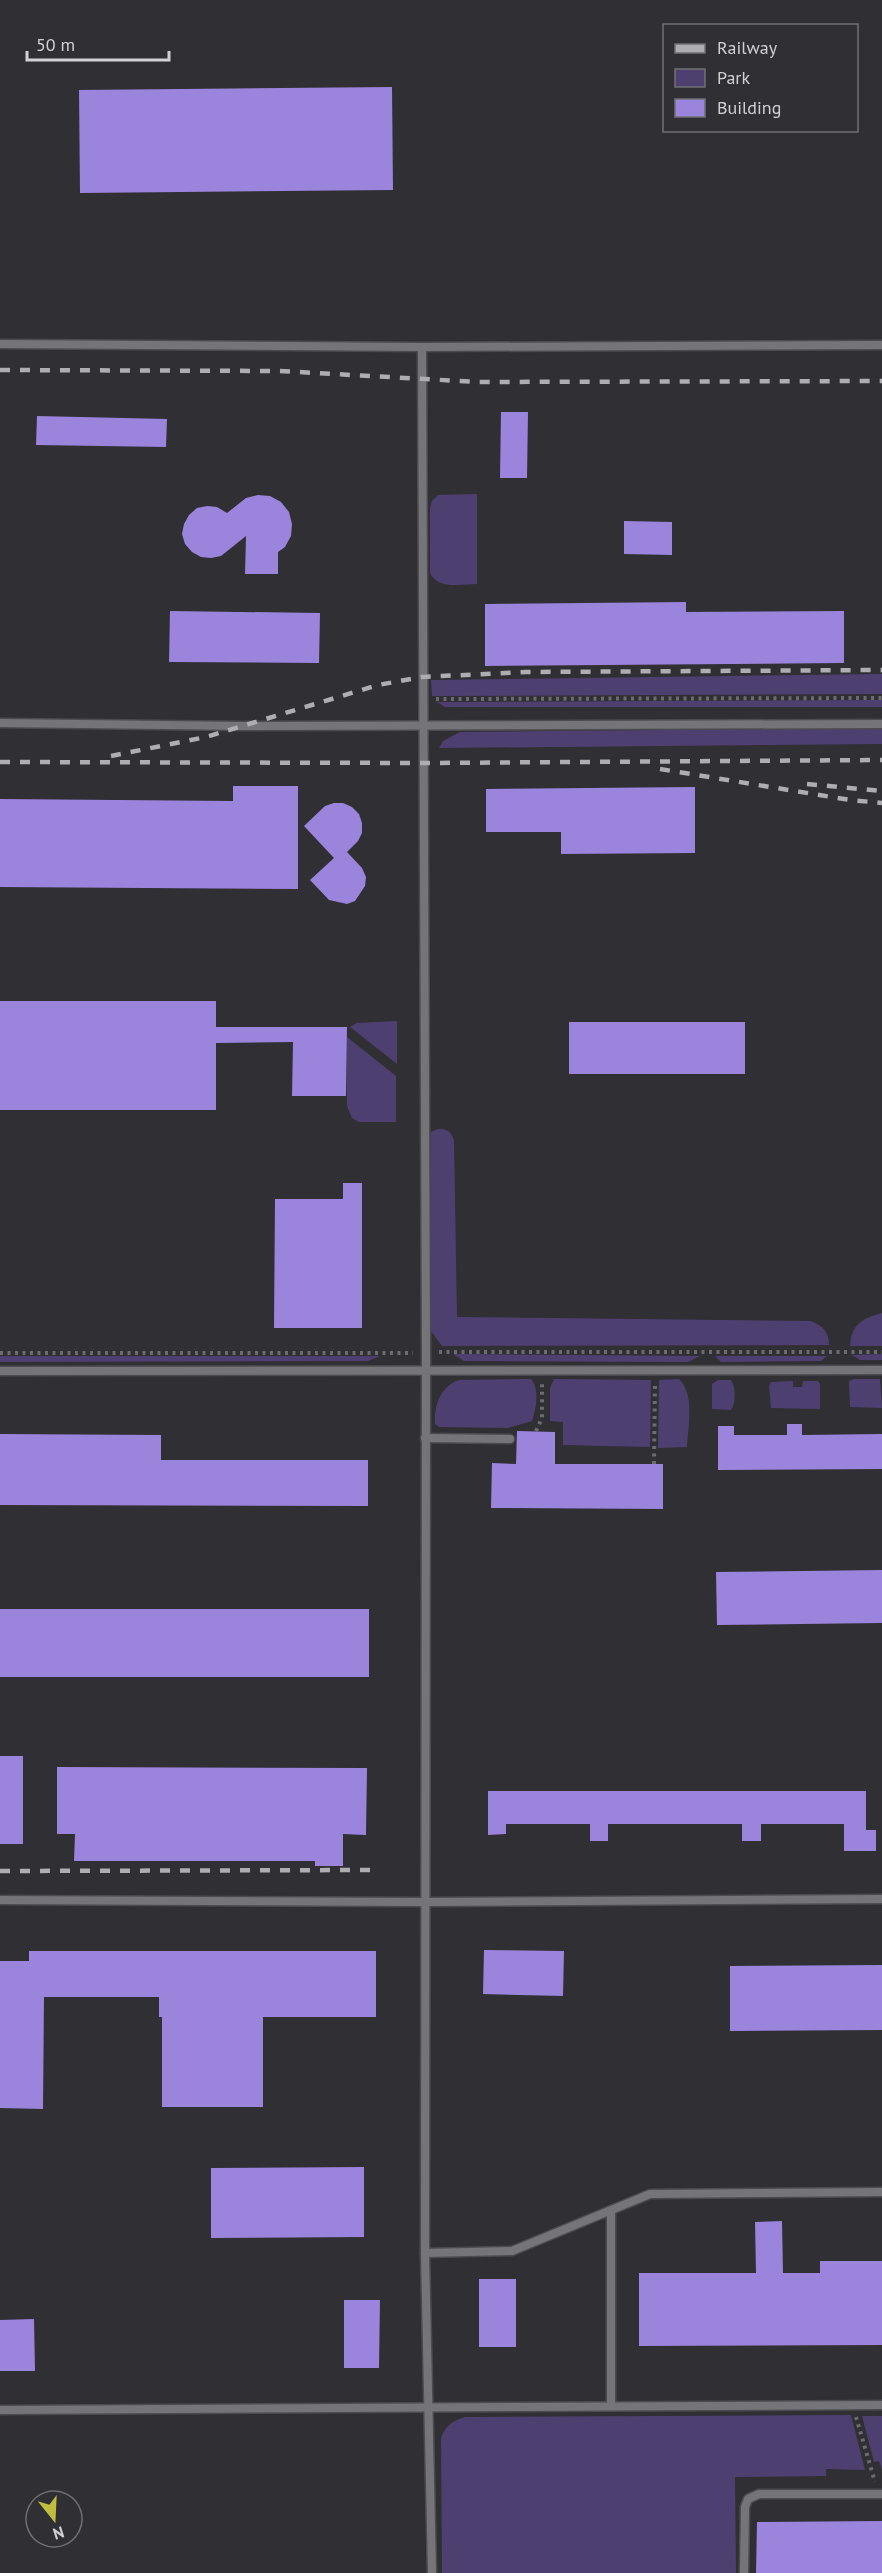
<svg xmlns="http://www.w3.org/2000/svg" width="882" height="2573" font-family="'PT Sans',sans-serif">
<rect width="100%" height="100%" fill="#302f34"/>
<g fill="#4d4071">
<path d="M477,494V584C461,584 438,590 430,573V508L432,501L438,495Z"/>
<polygon points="882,674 882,694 432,696 431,680"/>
<polygon points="882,700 882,707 445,707 437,702"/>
<polygon points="882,728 882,744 439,748 443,741 460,732"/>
<polygon points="397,1021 397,1064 350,1027 357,1023"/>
<polygon points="347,1037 396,1076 396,1122 359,1122 352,1118 347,1106"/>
<path d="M438,1129C448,1129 451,1131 454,1141L457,1317L811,1321C823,1326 829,1332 829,1345L442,1346L431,1331V1132Z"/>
<path d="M882,1313V1346H850C851,1324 863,1318 882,1313Z"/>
<polygon points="453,1354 700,1356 688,1362 464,1361"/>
<polygon points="882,1354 882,1360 860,1360 852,1355"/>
<polygon points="0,1356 380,1356 368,1361 0,1362"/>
<polygon points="715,1356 827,1356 821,1361 721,1362"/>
<path d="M531,1379C540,1389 536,1409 532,1421L508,1428L439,1427L435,1424C434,1405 440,1387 459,1380Z"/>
<polygon points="554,1379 651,1380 650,1447 563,1445 563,1422 550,1421 550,1388"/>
<path d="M679,1379C695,1394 688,1427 687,1447L658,1448L659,1380Z"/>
<polygon points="854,1379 880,1379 882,1408 850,1407 849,1381"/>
<path d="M718,1380H731C736,1388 736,1402 731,1410L712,1409V1384Z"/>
<polygon points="793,1381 793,1387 802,1387 803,1381 818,1381 820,1384 820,1409 771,1408 769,1386 771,1382"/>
<path d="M851,2415L865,2470L826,2469V2476L735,2477L736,2573H442L441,2438C446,2425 452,2421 465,2417Z"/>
<polygon points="862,2416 882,2416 882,2470 879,2461 874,2462"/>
</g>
<g fill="#9b84dc">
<polygon points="392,87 393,190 80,193 79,90"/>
<polygon points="501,412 528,412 527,478 500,478"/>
<polygon points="37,416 167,419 166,447 36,445"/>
<polygon points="258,495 270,496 281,502 289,512 292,524 291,536 285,547 278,552 278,574 245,574 246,536 221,556 211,558 201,557 192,552 185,544 182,534 184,524 189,515 197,508 207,506 217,507 227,513 246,498"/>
<polygon points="624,521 672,522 672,555 624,554"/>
<polygon points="686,602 686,612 844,611 844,663 485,666 485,604"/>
<polygon points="170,611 320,613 319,663 169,662"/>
<polygon points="233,786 298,786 298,889 0,887 0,799 233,801"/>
<polygon points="695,787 695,853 561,854 561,832 486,832 486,789"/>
<polygon points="334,803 343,803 352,807 359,814 362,823 362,833 358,841 347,852 362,868 366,877 365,886 355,901 347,904 329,900 310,880 334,858 304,826 325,806"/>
<polygon points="0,1001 216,1001 216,1027 347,1027 346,1096 292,1096 293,1042 216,1043 216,1110 0,1110"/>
<rect x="569" y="1022" width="176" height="52"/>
<polygon points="343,1183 362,1183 362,1328 274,1328 275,1199 343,1199"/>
<polygon points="787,1424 802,1424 802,1435 882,1434 882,1469 718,1470 718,1426 734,1426 734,1435 787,1435"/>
<polygon points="517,1431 555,1432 555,1464 663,1464 663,1509 491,1508 492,1463 516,1464"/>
<polygon points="0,1434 161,1435 161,1460 368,1460 368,1506 0,1505"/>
<polygon points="882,1570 882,1623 717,1625 716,1572"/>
<rect x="0" y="1609" width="369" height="68"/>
<rect x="0" y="1756" width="23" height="88"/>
<polygon points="57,1767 367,1768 366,1835 343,1834 343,1866 315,1866 315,1861 74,1861 75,1834 57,1834"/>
<polygon points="488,1791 866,1791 866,1830 876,1830 876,1851 844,1851 844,1824 761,1824 761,1841 742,1841 742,1824 608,1824 608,1841 590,1841 590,1824 506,1824 506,1834 488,1835"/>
<polygon points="484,1950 564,1951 563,1996 483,1994"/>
<polygon points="29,1951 376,1951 376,2017 263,2017 263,2107 162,2107 162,2017 159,2017 159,1997 44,1997 43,2109 0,2108 0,1961 29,1961"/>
<polygon points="882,1965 882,2030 730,2031 730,1966"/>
<polygon points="364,2167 364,2237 211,2238 211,2168"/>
<polygon points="782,2221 783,2273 820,2273 820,2261 882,2261 882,2345 639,2346 639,2273 756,2273 755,2222"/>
<rect x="479" y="2279" width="37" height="68"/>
<polygon points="344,2300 380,2300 379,2368 344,2368"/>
<polygon points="34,2319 35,2371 0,2371 0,2320"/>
<polygon points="882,2521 882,2573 756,2573 757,2522"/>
</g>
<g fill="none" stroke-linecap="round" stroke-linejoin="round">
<g stroke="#4c4c50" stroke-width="11">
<g id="service">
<polyline points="0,344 422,347 882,345"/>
<polyline points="422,347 426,1353 425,2253 432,2573"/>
<polyline points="0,723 243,726 882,724"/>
<polyline points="0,1371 882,1370"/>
<polyline points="425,1438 510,1439"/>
<polyline points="0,1900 424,1902 882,1899"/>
<polyline points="425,2253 512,2251 650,2194 882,2192"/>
<polyline points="611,2406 611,2211"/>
<polyline points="0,2410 882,2405"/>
<polyline points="744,2573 745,2507 748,2499 759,2494 882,2494"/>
</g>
</g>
<g stroke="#6c6b6f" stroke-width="4" stroke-dasharray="3 4.5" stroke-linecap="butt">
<polyline points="436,699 882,698"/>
<polyline points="439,1352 882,1352"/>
<polyline points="0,1353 413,1353"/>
<polyline points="536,1431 542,1418 542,1382"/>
<polyline points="654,1464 655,1383"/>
<polyline points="856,2417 875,2482"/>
</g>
<use href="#service" stroke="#757479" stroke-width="8"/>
<g stroke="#aeadb1" stroke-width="4.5" stroke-dasharray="10 10" stroke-linecap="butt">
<polyline points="0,370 280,371 478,382 882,381"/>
<polyline points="111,756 206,737 378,685 422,677 526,672 882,670"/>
<polyline points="0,762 423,763 882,760"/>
<polyline points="660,769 850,800 882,803"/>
<polyline points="807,784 882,791"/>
<polyline points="0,1871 374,1870"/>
</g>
</g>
<rect x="663" y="24" width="195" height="108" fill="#302f34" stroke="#707074" stroke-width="1.5"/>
<rect x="675" y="44" width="30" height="9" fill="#aeadb1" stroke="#707074" stroke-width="1.5"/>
<text x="717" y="54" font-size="18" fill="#d1d1d4">Railway</text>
<rect x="675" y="69" width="30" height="18" fill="#4d4071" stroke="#707074" stroke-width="1.5"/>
<text x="717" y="84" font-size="18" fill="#d1d1d4">Park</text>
<rect x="675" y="99" width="30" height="18" fill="#9b84dc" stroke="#707074" stroke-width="1.5"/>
<text x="717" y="114" font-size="18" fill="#d1d1d4">Building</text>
<g transform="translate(54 2519) rotate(162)"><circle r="28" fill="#302f34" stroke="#707074" stroke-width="1.5"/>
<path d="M0-4.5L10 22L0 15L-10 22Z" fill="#c1bd3f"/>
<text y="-9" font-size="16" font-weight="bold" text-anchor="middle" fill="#d1d1d4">N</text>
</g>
<path d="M27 51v9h142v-9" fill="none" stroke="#d1d1d4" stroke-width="3"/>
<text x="36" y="51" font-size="18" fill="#d1d1d4" stroke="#302f34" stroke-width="4.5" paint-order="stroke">50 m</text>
</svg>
